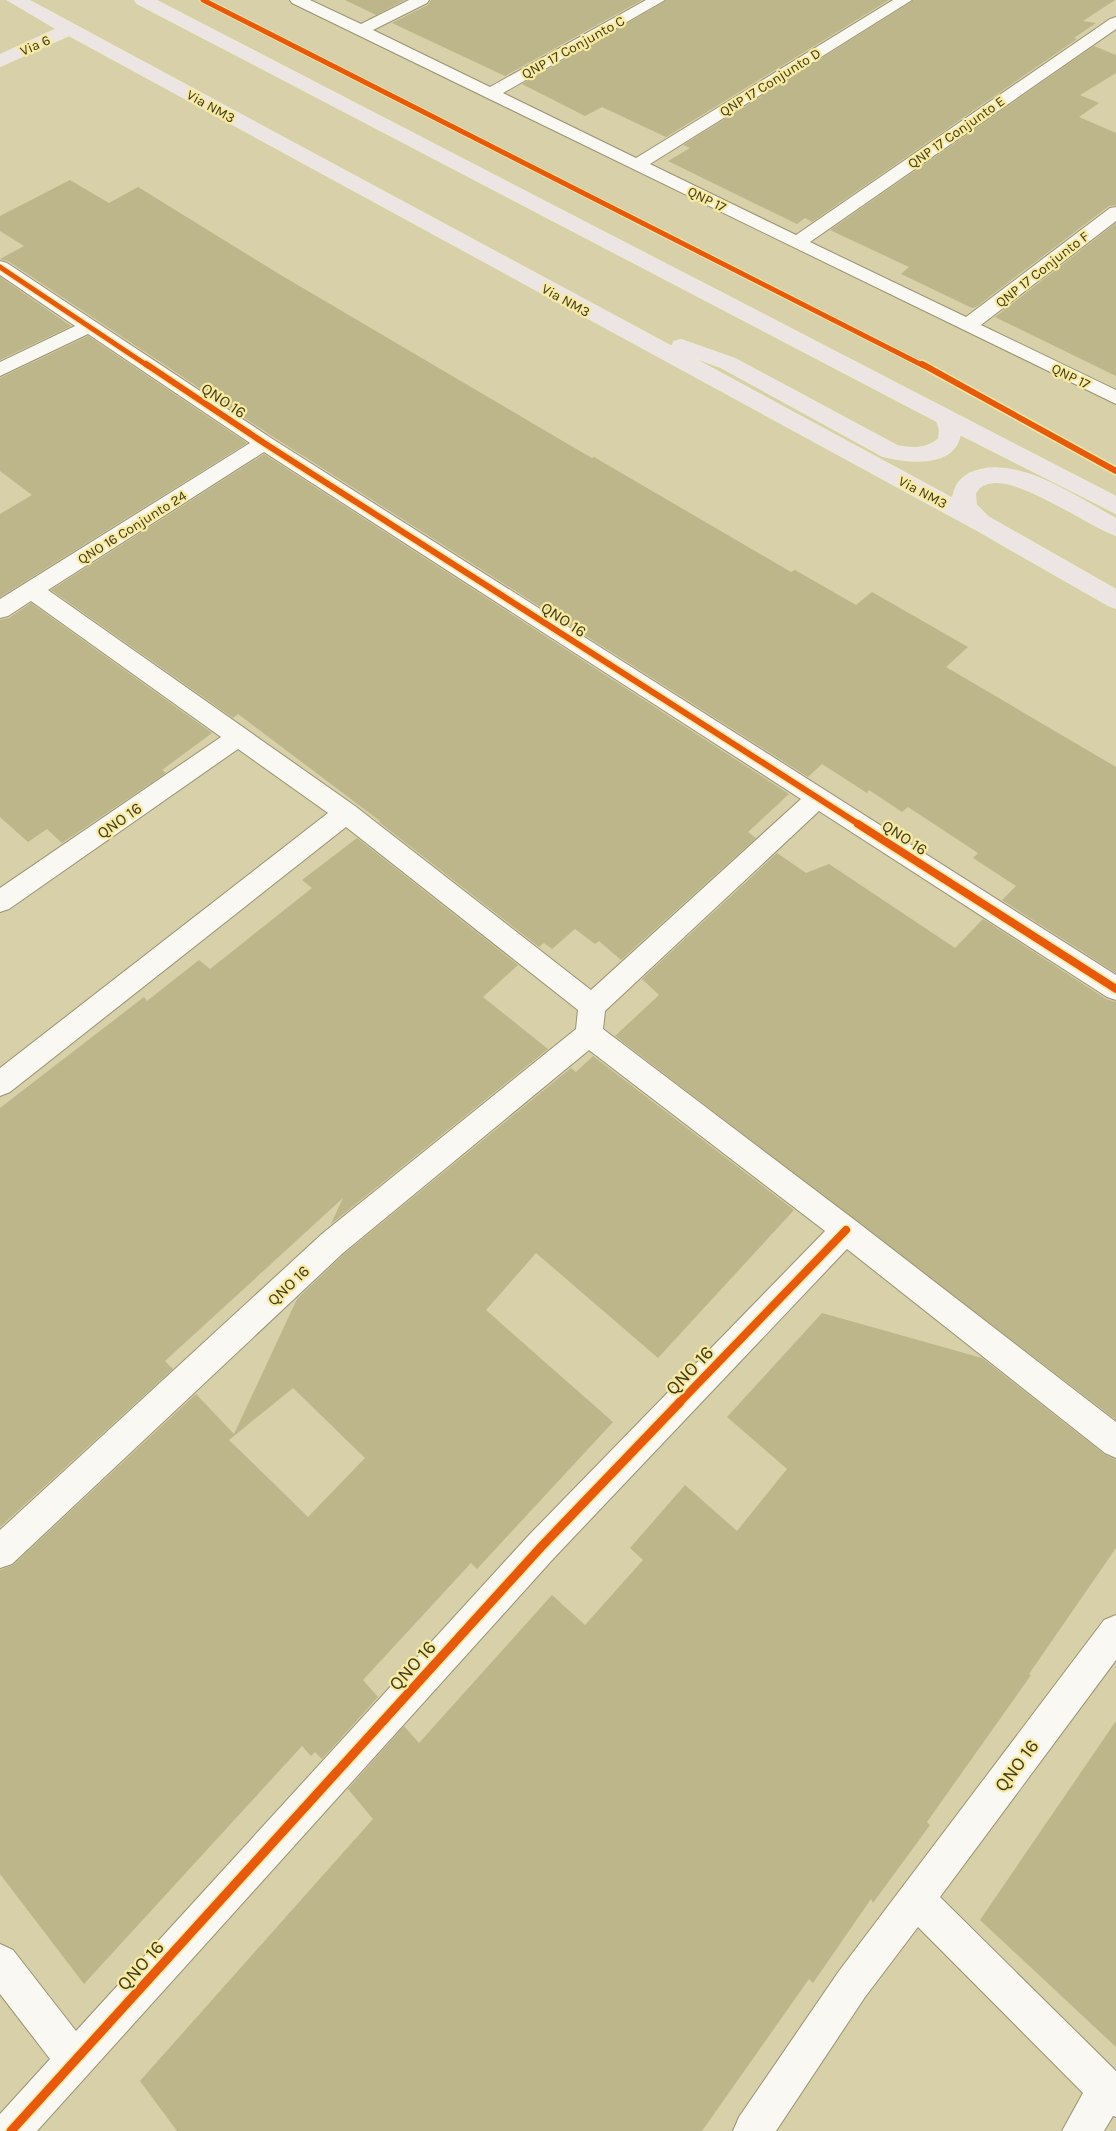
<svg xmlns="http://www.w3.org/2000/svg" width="1116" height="2131" font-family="Karla,sans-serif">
<rect width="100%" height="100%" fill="#d7d0a8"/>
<g fill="#bdb68a" fill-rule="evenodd">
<polygon points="345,0 405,0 376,15"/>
<polygon points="431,0 642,0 505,76 392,23 428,5"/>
<polygon points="667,0 889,0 666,137 602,107 585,116 522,84"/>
<polygon points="914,0 1115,0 1083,21 1096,23 1074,38 1077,39 812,222 805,218 797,224 668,161 690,148 683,145"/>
<polygon points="1094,46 1116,55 1116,73 1080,95 1099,103 1079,117 1116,133 1116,205 1109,206 976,307 972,308 901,274 909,267 830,230"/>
<polygon points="70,180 109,203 138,187 279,274 566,443 592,458 594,457 791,572 795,570 856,605 872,592 968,647 946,667 1116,767 1116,973 1002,900 1016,886 973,858 978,853 908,807 902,812 869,790 867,793 822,764 808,777 272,436 8,261 0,259 24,246 0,231 0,216"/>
<polygon points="1116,223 1116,376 995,317"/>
<polygon points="0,277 71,326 0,360"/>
<polygon points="88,336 247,443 0,597 0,514 32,495 0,471 0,378"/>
<polygon points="264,454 789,794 748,832 756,838 621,960 599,941 595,944 575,929 552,949 544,943 539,947 379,822 380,821 238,714 233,718 51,590"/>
<polygon points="31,603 212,733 162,770 166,773 62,843 47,829 28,842 0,817 0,620 9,618"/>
<polygon points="357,838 518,965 483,997 548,1049 331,1224 343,1198 165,1361 173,1369 0,1527 0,1108 144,997 147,1001 199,960 210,969 312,888 302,880"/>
<polygon points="777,853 806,873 829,864 955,948 983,919 1106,999 1116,1002 1116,1420 615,1036 659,995 642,979"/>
<path d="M593,1056L794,1210L658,1358L536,1253L486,1310L613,1422L477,1569L471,1563L363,1680L378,1697L322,1759L315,1752L311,1756L302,1746L84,1984L0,1874V1570L13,1565L196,1394L234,1434L297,1299L344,1254L571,1068L576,1072ZM293,1388L365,1458L308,1517L229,1440Z"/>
<polygon points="822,1313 982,1358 1104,1454 1116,1460 1116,1548 1029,1674 1031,1675 927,1822 930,1825 873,1903 871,1899 813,1983 809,1979 702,2131 177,2131 140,2081 373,1819 348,1789 404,1726 419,1743 552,1595 585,1625 643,1560 630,1548 685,1485 737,1531 787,1469 727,1417"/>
<polygon points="1116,1721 1116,2047 980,1920"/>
</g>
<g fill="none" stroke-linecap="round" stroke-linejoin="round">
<g stroke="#989373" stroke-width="2">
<g id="minor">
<polygon points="290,0 310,0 361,24 409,0 429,0 427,3 373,30 490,87 646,0 665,0 503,93 636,158 893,0 912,0 650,164 796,235 1110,19 1116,17 1116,29 810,242 966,317 1110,208 1116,207 1116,221 981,325 1116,390 1116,404 292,3"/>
<path d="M0,261L7,263L271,438L1116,975V1000L1107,997L819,811L605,1011L603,1029L856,1221L1116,1422V1458L1105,1453L847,1249L553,1559L37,2131H0V2114L50,2059L0,1994V1944L13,1950L76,2031L529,1535L825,1231L589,1050L343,1253L12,1564L0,1568V1530L323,1233L576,1029L578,1010L346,827L10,1092L0,1096V1068L328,813L238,749L9,909L0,912V888L221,737L31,601L8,616L0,618V599L250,443L88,334L0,376V362L75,326L0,275ZM264,452L801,799L591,990L355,806L48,590Z"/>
<polygon points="1116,1615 1116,1660 940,1897 1116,2071 1116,2117 1113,2116 1104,2131 1062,2131 1083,2093 918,1927 865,1997 776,2131 733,2131 739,2117 839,1971 1104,1620"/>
</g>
</g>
<g stroke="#edead8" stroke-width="2">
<path id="major" d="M8,0H28L672,347L674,342L681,340L735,359L897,446C912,449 926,450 939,439L940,430L937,421L137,3L135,0H155L1116,497V513L960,434C954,468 907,462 883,456L721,367L685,354L953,499C954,488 960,479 969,474C1014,452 1076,498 1116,519V535C1088,527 995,455 975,493L976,505L988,517L1116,590V608L1108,605L977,530L69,35L0,66V55L57,29Z"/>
</g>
<use href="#minor" fill="#f9f8f2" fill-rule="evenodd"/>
<use href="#major" fill="#ede4e4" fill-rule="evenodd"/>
<g stroke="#f8eba1" stroke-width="7">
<g id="cycleway-far3">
<polyline points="203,0 924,366"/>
<polyline points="0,267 148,366"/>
</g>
</g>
<g stroke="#f8eba1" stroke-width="9">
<g id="cycleway-far2">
<polyline points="146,364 264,443 860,825"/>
<polyline points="922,364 1116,471"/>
</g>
</g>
<g stroke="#f8eba1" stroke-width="11">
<g id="cycleway-far1">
<polyline points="858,824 1116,989"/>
<polyline points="679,1403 846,1230"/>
</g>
</g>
<g stroke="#f8eba1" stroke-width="12">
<polyline id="cycleway" points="11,2131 541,1547 680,1402"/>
</g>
<use href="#cycleway-far3" stroke="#e8590c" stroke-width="5"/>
<use href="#cycleway-far2" stroke="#e8590c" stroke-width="6"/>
<use href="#cycleway-far1" stroke="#e8590c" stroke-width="8"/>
<use href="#cycleway" stroke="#e8590c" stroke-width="9"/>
</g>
<g text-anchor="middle" stroke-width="4.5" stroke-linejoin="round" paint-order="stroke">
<g font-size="14" fill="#403b1c" stroke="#f8eba1">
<text transform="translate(35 45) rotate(-24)" y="5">Via 6</text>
<text transform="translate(573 47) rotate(-29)" y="5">QNP 17 Conjunto C</text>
<text transform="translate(770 82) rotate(-32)" y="5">QNP 17 Conjunto D</text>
<text transform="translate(211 106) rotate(29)" y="5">Via NM3</text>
<text transform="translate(956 132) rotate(-35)" y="5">QNP 17 Conjunto E</text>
<text transform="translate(707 199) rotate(26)" y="5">QNP 17</text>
<text transform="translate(1042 269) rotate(-38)" y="5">QNP 17 Conjunto F</text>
<text transform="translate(566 300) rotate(29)" y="5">Via NM3</text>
<text transform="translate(1071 376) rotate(26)" y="5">QNP 17</text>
<text transform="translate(923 492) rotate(28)" y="5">Via NM3</text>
<text transform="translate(132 527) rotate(-32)" y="5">QNO 16 Conjunto 24</text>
</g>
<g font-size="16" fill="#403b1c" stroke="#f8eba1">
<text transform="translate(224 400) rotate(34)" y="6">QNO 16</text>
<text transform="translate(564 619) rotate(33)" y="6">QNO 16</text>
<text transform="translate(119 820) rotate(-35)" y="6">QNO 16</text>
<text transform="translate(905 837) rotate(33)" y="6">QNO 16</text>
<text transform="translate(288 1285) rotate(-43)" y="6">QNO 16</text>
</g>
<g font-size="19" fill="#403b1c" stroke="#f8eba1">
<text transform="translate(689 1370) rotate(-46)" y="7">QNO 16</text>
<text transform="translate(412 1665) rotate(-48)" y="7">QNO 16</text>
<text transform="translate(1016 1765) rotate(-53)" y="7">QNO 16</text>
<text transform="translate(140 1965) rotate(-48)" y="7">QNO 16</text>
</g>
</g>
</svg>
